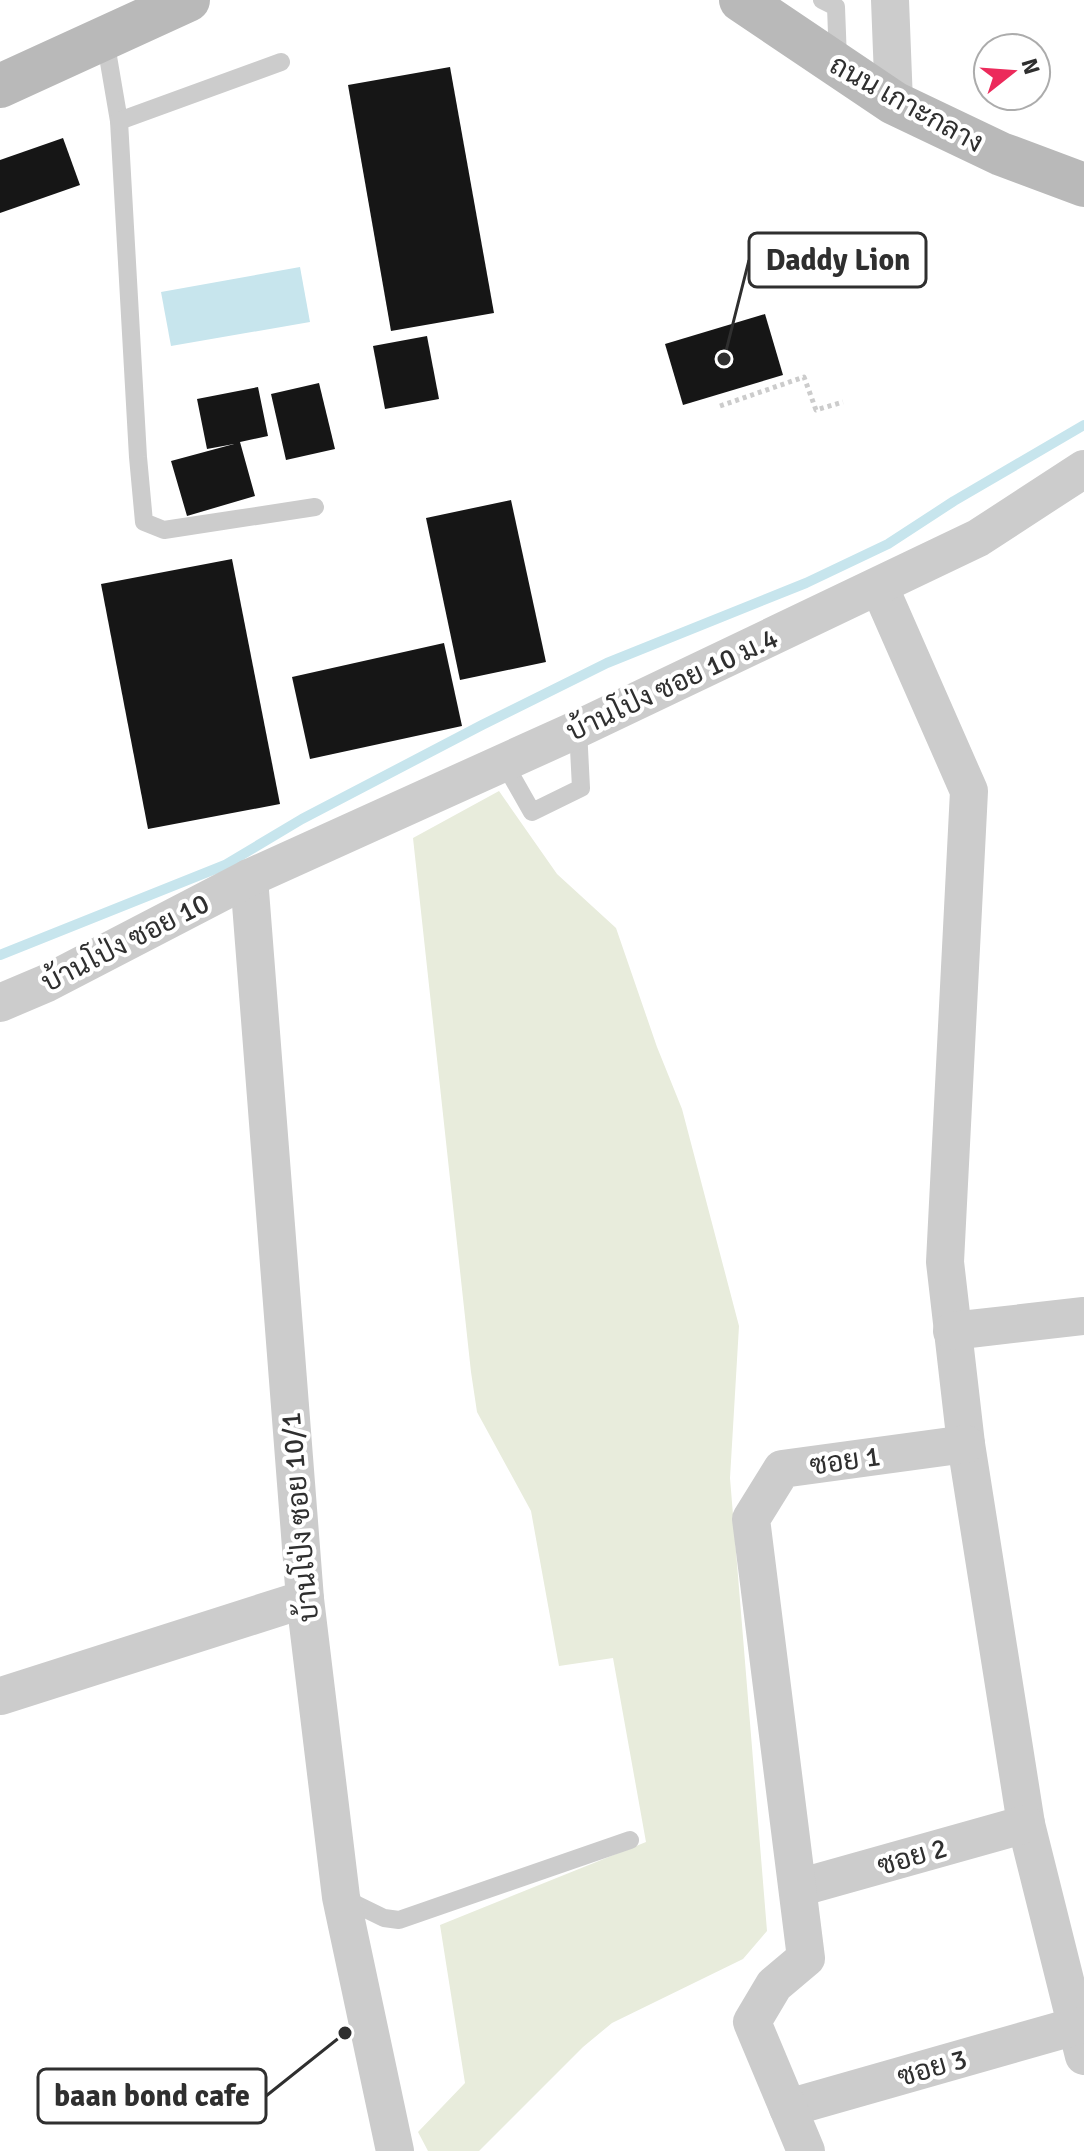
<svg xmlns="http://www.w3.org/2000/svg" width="1084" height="2151" font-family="Signika,Sarabun,sans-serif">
<rect width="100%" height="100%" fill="#fff"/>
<polygon fill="#e8ecdc" points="499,791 557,874 616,928 657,1047 682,1109 739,1326 730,1478 767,1931 743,1959 612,2023 583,2047 479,2151 428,2151 418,2132 465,2083 440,1925 646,1842 613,1658 559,1666 531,1511 477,1412 471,1372 413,838"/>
<polygon fill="#c7e5ed" points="300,267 310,322 171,346 161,292"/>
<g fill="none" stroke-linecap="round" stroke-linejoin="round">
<polyline stroke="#c7e5ed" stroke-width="10" points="0,955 225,865 302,819 482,725 607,663 806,583 888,544 954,501 1084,425"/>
</g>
<g fill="#161616">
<polygon points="450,67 494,313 391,331 348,85"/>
<polygon points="63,138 80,185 0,213 0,160"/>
<polygon points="765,314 783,375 683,405 665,344"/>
<polygon points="427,336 439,399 385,409 373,346"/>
<polygon points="319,383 335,449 286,460 271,394"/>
<polygon points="258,387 268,436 240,442 255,496 187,516 171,461 234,444 207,449 197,399"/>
<polygon points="511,500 546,662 460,680 426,518"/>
<polygon points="232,559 280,804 148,829 101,584"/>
<polygon points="444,643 462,726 310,759 292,677"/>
</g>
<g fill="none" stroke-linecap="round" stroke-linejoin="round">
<polyline stroke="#ccc" stroke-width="5" stroke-dasharray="4 4" stroke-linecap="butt" points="720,406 804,377 816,410 843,402"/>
<g stroke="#ccc" stroke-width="18">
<polyline points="822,0 836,7 838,60"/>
<polyline points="105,39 119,121 138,457 144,522 164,530 315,507"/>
<polyline points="119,121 281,62"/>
<polyline points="503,761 532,812 581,788 578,729"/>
<polyline points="343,1898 384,1918 399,1920 630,1840"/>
</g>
<g stroke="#ccc" stroke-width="38">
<polyline points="890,0 894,103"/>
<polyline points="879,586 969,791 945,1262 966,1444 1026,1824 1084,2056"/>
<polyline points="249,878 305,1599 341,1897 395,2151"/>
<polyline points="0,1003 47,983 249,878 578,729 978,538 1084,469"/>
<polyline points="952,1331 1084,1316"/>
<polyline points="1,1696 305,1599"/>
<polyline points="798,1888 1026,1824"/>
<polyline points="788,2108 1076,2026"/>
<polyline points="806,2151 752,2022 774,1985 806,1958 751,1519 782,1469 966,1444"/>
</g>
<g stroke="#b9b9b9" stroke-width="44">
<polyline points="741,0 894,103 1001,154 1084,185"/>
<polyline points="0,86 188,0"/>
</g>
</g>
<g text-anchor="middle" stroke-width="8" stroke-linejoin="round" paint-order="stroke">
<g font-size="28" fill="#2f2f2f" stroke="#fff">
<text transform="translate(907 103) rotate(29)" y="10">ถนน เกาะกลาง</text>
<text transform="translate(672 684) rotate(-25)" y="10">บ้านโป่ง ซอย 10 ม.4</text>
<text transform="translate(125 942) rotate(-27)" y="10">บ้านโป่ง ซอย 10</text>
<text transform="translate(845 1460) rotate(-8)" y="10">ซอย 1</text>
<text transform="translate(299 1517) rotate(-95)" y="10">บ้านโป่ง ซอย 10/1</text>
<text transform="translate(912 1856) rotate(-16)" y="10">ซอย 2</text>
<text transform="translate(932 2067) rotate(-16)" y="10">ซอย 3</text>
</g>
</g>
<path fill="none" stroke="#2f2f2f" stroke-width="3" d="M724 359L749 260M345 2033L266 2096"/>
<g fill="#2f2f2f" stroke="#fff" stroke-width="3">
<circle cx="724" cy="359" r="8"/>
<circle cx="345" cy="2033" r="8"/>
</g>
<g fill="#fff" stroke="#2f2f2f" stroke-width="3">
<rect x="749" y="233" width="177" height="54" rx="8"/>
<rect x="38" y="2069" width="228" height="54" rx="8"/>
</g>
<g font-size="30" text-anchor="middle" font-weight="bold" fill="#2f2f2f">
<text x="838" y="270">Daddy Lion</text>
<text x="152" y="2106">baan bond cafe</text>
</g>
<g transform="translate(1012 72) rotate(73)"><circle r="38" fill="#ffffff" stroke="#acacac" stroke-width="2"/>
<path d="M0-6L14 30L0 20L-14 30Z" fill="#ec2a5b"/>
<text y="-12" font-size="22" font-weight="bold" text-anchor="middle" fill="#2f2f2f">N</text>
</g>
</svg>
